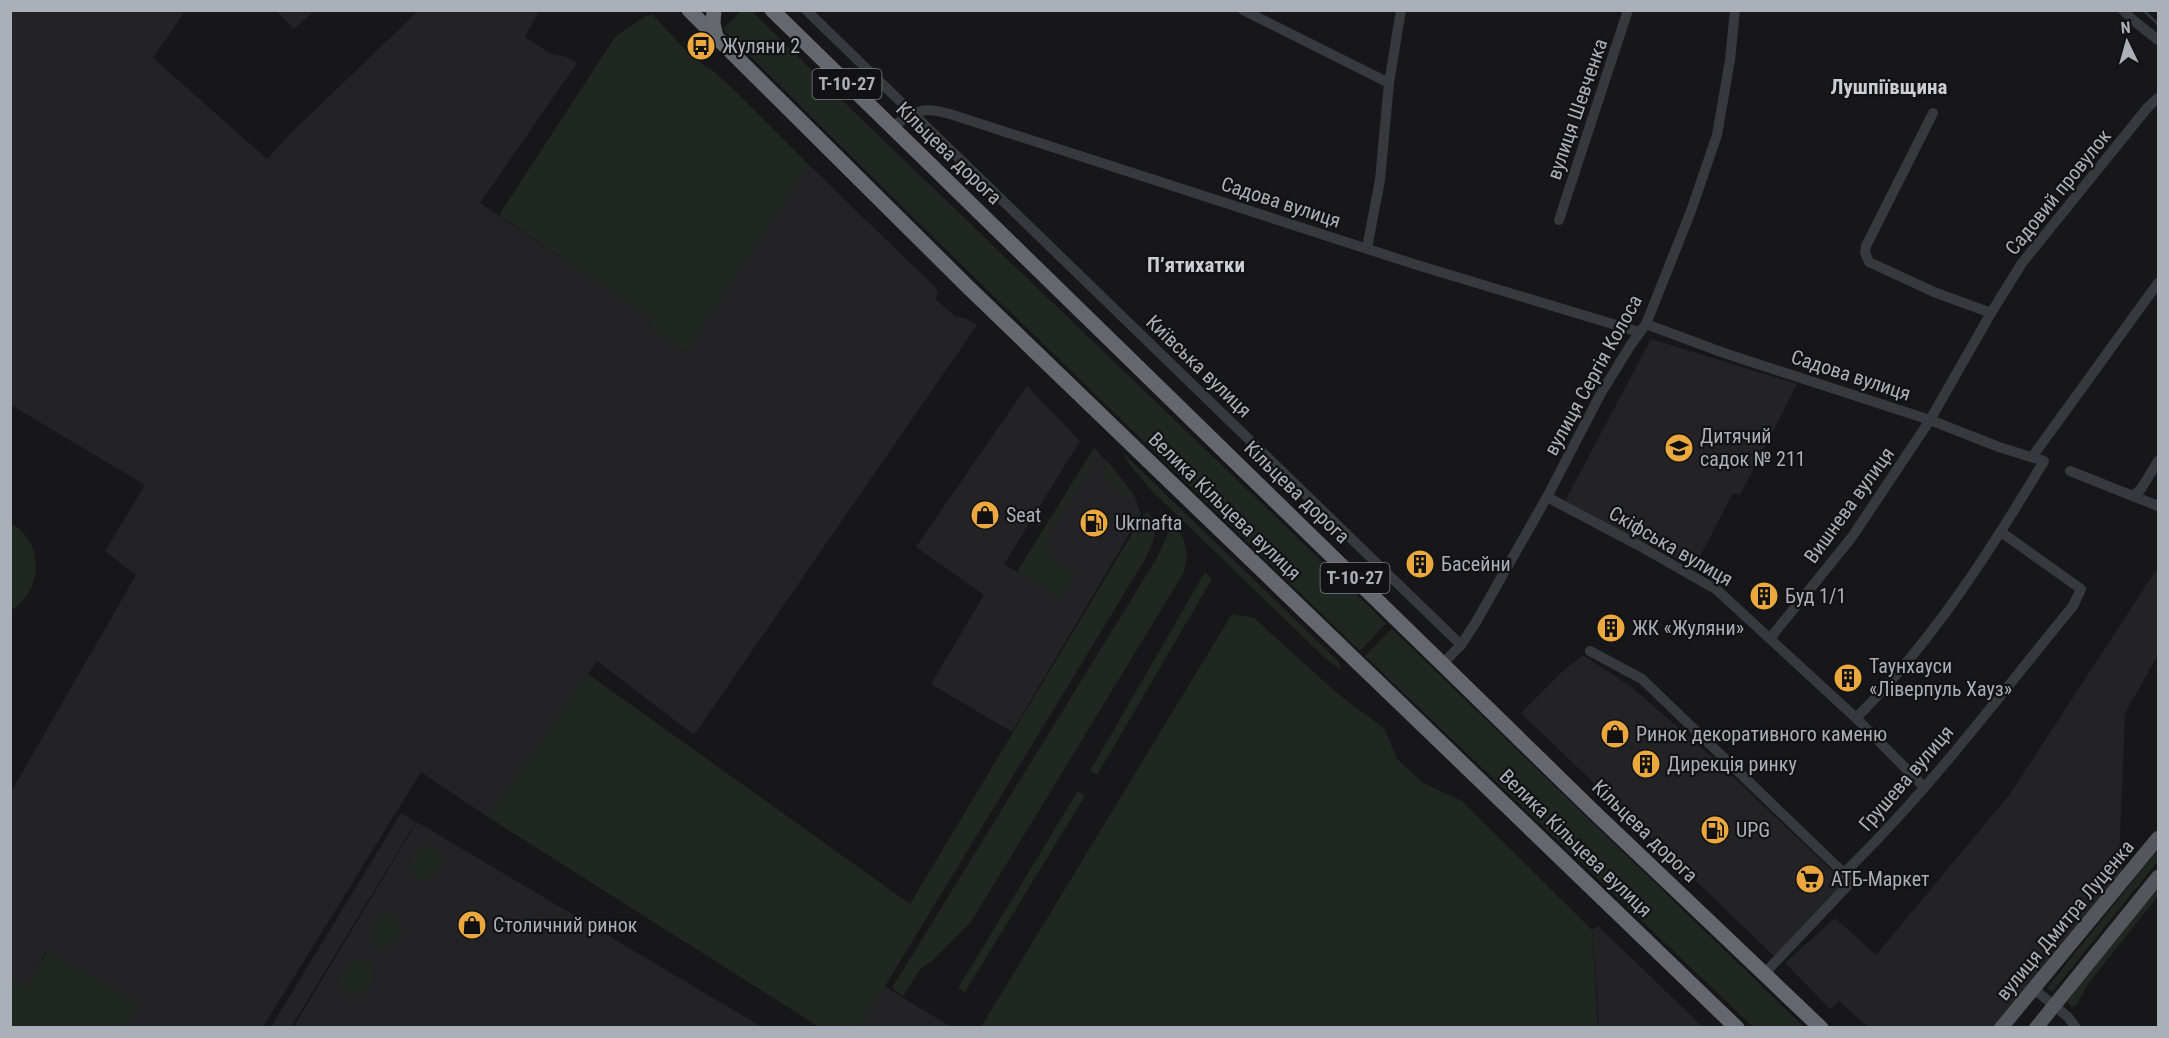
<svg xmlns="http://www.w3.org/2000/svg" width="2169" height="1038" font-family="'Roboto Condensed',sans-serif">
<rect width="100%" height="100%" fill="#171719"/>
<g fill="#232326">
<polygon points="11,11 185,11 153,58 267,159 291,133 418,11 539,11 525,37 551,54 567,57 577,63 480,203 655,320 652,329 686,352 809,165 935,287 938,293 935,299 956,317 965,318 977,325 694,735 597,661 488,817 421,772 263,1027 125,1027 140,1004 46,951 26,989 11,978 11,792 136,575 105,551 145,485 11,405"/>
<polygon points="276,11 314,11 294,29"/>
<polygon points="1651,339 1797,384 1740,495 1733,493 1694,568 1565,501"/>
<polygon points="1027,386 1080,441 1004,564 1017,572 1094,448 1116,471 1135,497 1141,514 1012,732 931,684 984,595 916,547"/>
<polygon points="2158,567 2158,655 2125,713 2119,862 2122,872 1994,1027 1868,1027 1839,1001 1830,1009 1785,963 1835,918 1876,955 2010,794"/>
<polygon points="1583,655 1630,686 1710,755 1846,884 1775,957 1521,713 1563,671"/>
<polygon points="401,813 416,822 291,1027 271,1027"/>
<polygon points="417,822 762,1027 293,1028"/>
<polygon points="1598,926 1703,1027 1599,1027 1592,930"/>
<polygon points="885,986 906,1000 952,1027 860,1027"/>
</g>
<g fill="#1f2720">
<polygon points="742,10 753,12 852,110 1386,623 1360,651 935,239 729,35 723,29"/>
<path d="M652,14L692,57L712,70L732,88L809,165L686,352L652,329L654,320L499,215L615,37C628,28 637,20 652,14Z"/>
<polygon points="1094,448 1097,450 1090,468 1048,535 1050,556 1076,573 1061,598 1017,572"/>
<polygon points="1122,452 1339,662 1341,670 1325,658 1151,490 1130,465"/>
<path d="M1107,461L1135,497C1118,495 1099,481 1107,461Z"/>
<path d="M1148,512C1161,529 1153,544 1144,561L860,1027H819L488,817L588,674L910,904L1144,514Z"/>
<path d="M11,524C45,541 43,592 11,610Z"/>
<path d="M1170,529H1176C1188,541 1189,558 1183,574L971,922L931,962L921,968L903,996L892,988L1158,556Z"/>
<polygon points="1205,572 1212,579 1097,775 1090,771"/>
<polygon points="1232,614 1254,618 1338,694 1384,728 1397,759 1423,783 1462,801 1592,930 1598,1027 981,1027"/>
<polygon points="1392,629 1804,1027 1753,1027 1365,656"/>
<polygon points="1078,791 1085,796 965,992 958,988"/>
<path d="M426,846L439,851C444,863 439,870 432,880L425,876L421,882C406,872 412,861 420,848Z"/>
<polygon points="2158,850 2158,861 2052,992 2047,988"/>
<polygon points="2158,887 2158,896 2088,984 2076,1006 2071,1007 2067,1001"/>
<path d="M386,913H393L400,918L396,924L404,929C397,940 393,949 379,948L370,938C370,929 376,915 386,913Z"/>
<polygon points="47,951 140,1004 125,1027 11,1027 11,978 26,988"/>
<polygon points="357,960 364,962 371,966 372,979 362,997 355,993 352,997 341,988 340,980 351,964"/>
</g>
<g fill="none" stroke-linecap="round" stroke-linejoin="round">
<polyline stroke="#2d363c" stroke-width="3" points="2143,10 2158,24"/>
<g stroke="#38393e" stroke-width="10">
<polyline points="806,10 1461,645"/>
<polyline points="1243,10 1389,83"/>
<polyline points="2123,10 2131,18"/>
<polyline points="2133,20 2158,40"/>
<polyline points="1933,113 1866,246 1865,252 1869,262 1934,292 1991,313"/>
<path d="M892,127C916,111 920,106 950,114L1417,265L1639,332"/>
<polyline points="1559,220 1628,10"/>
<polyline points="1367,248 1380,180 1389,83 1401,10"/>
<path d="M1646,324L1724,353L1930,420L1999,447L2044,461C1989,553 1932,642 1856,718"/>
<polyline points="2032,457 2158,283"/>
<polyline points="2070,471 2158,506"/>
<polyline points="2133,496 2141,489 2158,461"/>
<polyline points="1547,497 1638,545 1717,590 1856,718 1924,787"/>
<polyline points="1771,637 1852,537 1930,420 1991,313 2022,263 2148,107 2158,98"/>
<polyline points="1590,651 1642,679 1852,881 1764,974"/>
<polyline points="1443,663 1461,645 1476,622 1547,497 1600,395 1630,346 1646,324 1691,211 1717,135 1730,60 1735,10"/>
<path d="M1843,874C1928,792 1998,697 2073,606L2081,589L2001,532"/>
<polyline points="2034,989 2068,1017 2076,1028"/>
</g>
<g stroke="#54565c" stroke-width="14">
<polyline points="2001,1028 2158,838"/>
<polyline points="2036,1028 2158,877"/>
</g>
<g stroke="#64676e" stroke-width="15">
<polyline points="689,10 968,287 1737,1028"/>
<polyline points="714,10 713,23 716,37"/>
<polyline points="772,10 1591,809 1821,1028"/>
</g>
</g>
<defs>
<g id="bus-disc" transform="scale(1.5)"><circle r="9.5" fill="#eaa83e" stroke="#121214"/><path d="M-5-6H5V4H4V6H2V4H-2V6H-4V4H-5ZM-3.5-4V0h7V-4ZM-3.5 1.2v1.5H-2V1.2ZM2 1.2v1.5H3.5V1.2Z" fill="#111"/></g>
<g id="school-disc" transform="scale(1.5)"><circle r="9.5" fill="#eaa83e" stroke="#121214"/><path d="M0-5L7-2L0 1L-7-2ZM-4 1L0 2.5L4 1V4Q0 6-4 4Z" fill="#111"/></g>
<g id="shop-disc" transform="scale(1.5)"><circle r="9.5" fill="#eaa83e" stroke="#121214"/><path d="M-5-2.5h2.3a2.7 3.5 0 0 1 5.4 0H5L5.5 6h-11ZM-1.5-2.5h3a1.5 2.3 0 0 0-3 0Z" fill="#111"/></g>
<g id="fuel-disc" transform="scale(1.5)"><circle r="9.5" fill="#eaa83e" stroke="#121214"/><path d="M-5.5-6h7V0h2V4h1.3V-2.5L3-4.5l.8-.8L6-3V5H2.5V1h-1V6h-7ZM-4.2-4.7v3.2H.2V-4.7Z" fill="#111"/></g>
<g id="building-disc" transform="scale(1.5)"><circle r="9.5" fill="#eaa83e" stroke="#121214"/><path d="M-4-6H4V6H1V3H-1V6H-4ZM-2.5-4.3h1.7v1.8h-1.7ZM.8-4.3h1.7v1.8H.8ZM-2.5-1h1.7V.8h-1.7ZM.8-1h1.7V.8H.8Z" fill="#111"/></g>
<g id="supermarket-disc" transform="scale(1.5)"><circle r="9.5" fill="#eaa83e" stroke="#121214"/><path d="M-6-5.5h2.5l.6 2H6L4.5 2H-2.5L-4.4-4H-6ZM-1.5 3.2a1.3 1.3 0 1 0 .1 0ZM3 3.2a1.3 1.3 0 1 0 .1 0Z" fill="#111"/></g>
</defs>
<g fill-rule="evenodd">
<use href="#bus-disc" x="701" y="46"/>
<use href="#school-disc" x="1679" y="448"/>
<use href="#shop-disc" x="985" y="515"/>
<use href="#fuel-disc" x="1094" y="523"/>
<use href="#building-disc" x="1420" y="564"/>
<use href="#building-disc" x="1764" y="596"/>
<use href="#building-disc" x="1611" y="628"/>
<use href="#building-disc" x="1848" y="678"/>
<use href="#shop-disc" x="1615" y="734"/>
<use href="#building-disc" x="1646" y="764"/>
<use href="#fuel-disc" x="1715" y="830"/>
<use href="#supermarket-disc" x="1810" y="879"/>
<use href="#shop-disc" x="472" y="925"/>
</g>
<g text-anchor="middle" stroke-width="4.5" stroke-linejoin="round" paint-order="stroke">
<g fill="#121214" stroke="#7c8087" stroke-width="1.5">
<rect x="812.5" y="69" width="69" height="30" rx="4.5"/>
<rect x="1320.5" y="563" width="69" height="30" rx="4.5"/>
</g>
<g font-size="18" font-weight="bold" fill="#aaafb8">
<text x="847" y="90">Т-10-27</text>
<text x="1355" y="584">Т-10-27</text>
</g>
<g font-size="20" fill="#aaafb8" stroke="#121214" text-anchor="start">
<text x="722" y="53">Жуляни 2</text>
<text x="1700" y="443">Дитячий<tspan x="1700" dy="23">садок № 211</tspan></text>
<text x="1006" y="522">Seat</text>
<text x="1115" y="530">Ukrnafta</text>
<text x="1441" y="571">Басейни</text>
<text x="1785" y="603">Буд 1/1</text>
<text x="1632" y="635">ЖК «Жуляни»</text>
<text x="1869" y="673">Таунхауси<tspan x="1869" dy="23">«Ліверпуль Хауз»</tspan></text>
<text x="1636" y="741">Ринок декоративного каменю</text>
<text x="1667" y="771">Дирекція ринку</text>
<text x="1736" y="837">UPG</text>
<text x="1831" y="886">АТБ-Маркет</text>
<text x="493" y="932">Столичний ринок</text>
</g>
<g font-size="20" fill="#aaafb8" stroke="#121214">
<text transform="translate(1577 109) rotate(-71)" y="7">вулиця Шевченка</text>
<text transform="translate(949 153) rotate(44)" y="7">Кільцева дорога</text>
<text transform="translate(2058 192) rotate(-51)" y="7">Садовий провулок</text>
<text transform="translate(1281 202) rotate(18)" y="7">Садова вулиця</text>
<text transform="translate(1199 366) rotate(44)" y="7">Київська вулиця</text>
<text transform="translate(1593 375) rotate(-61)" y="7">вулиця Сергія Колоса</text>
<text transform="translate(1851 375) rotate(18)" y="7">Садова вулиця</text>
<text transform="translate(1297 492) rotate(44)" y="7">Кільцева дорога</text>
<text transform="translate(1849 505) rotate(-54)" y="7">Вишнева вулиця</text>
<text transform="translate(1225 506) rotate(44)" y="7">Велика Кільцева вулиця</text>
<text transform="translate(1671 546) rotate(30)" y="7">Скіфська вулиця</text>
<text transform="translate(1906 778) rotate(-49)" y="7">Грушева вулиця</text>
<text transform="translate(1645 831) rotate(44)" y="7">Кільцева дорога</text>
<text transform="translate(1576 843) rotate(44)" y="7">Велика Кільцева вулиця</text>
<text transform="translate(2065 920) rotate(-50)" y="7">вулиця Дмитра Луценка</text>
</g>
<g font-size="21" font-weight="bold" fill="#cacdd4" stroke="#121214">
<text x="1889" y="94">Лушпіївщина</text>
<text x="1196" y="272">Пʼятихатки</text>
</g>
</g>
<rect width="2169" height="1038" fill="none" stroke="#aaafb8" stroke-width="24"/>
<g transform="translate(2127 42) rotate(355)" stroke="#121214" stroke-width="4.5" paint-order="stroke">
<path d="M0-4.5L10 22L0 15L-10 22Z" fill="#aaafb8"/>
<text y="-9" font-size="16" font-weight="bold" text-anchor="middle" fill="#aaafb8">N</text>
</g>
</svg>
